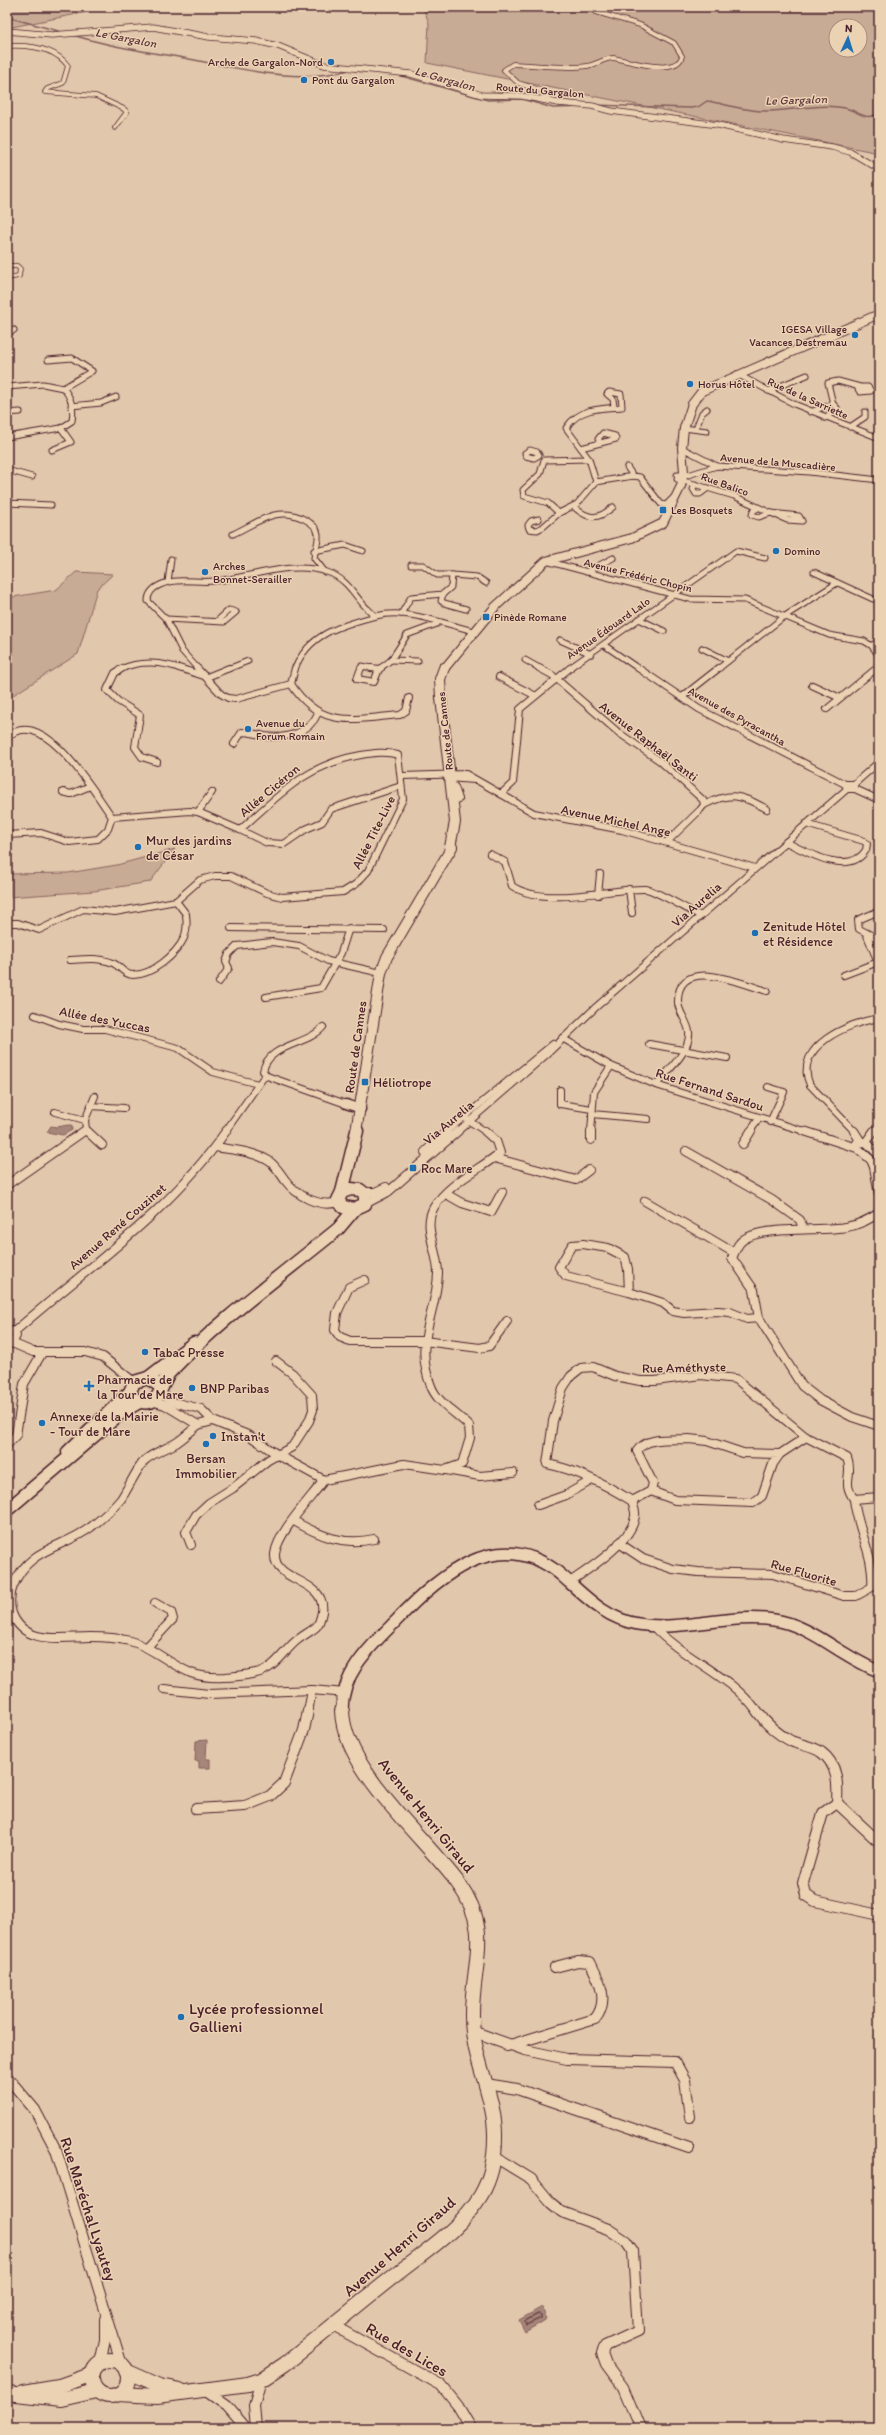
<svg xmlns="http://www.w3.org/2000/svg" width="886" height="2435" font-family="Itim,sans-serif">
<rect width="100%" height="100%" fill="#e1c7ab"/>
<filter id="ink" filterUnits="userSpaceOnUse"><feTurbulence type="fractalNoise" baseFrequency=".025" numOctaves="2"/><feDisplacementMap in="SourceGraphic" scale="8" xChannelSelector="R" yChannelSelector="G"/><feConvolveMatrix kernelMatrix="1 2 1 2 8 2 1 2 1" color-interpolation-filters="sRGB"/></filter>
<g filter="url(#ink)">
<g fill="#c8ab95" stroke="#896560" fill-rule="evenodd">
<polygon points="7,7 112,7 7,28"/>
<path d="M423,7H879V153L427,63L429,23ZM836,26H860V50H836Z"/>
<polygon points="76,572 113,574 97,589 78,654 7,699 7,598 56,590"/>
<polygon points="175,849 150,882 94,891 7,897 7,874 68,873 117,865"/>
</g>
<g fill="#a7867a" stroke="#825d5a">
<polygon points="68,1125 72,1126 72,1130 63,1135 47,1132 51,1126 57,1127"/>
<polygon points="207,1740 206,1759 210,1759 210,1768 199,1768 199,1761 195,1761 196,1741"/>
<polygon points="542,2307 547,2319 525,2332 519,2320"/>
</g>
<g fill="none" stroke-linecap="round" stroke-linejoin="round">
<polygon stroke="#6f484b" stroke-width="1.5" points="538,2314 541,2315 541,2318 526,2325 525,2321"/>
<g stroke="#825d5a" stroke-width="1.5">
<polyline points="7,17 62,32"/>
<path d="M73,35C111,47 150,52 189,59C242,69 297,84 349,70"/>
<polyline points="398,75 488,100 522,99 553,108 584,107"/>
<path d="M592,105L691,108L698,107L707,101C725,104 746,111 765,111C792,111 818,103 845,108C859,111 865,122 879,113"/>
</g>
<g stroke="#4a1f2b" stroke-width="5.5">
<g id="street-far4">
<path d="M7,46C28,45 55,47 68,66L63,83L47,89L45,92L96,96L124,109L127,112L115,128"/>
<path d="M538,99L550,96L546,92L518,83L504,70L513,64C536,65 565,69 587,66C596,65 605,58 613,58C627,60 677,77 682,56L674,43L640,25L596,12L603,7"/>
<polyline points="7,266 17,266 20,269 19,276 7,278"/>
</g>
</g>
<g stroke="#4a1f2b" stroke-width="7">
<g id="street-far3">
<polyline points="7,334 14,330"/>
<polyline points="48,360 72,358 92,371 63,388"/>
<polyline points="737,374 794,404 879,438"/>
<path d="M7,387L43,384L63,388C71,397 74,409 72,421L61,428L7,437"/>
<polygon points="862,387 868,387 871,391 860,392 858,389"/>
<polyline points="768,391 807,375"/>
<polyline points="71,406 101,403 116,397"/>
<polyline points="810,412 833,404"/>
<polyline points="7,413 20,412"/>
<polyline points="825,418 837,408 833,404 828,383 838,381 860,387"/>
<polyline points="850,427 865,417 865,412"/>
<polyline points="684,428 707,431"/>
<polyline points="696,428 702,413 707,409"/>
<polyline points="581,448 616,439 615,436 603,433 598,439 601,443"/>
<polyline points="682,448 717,466"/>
<polyline points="52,450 71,442 61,428"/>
<polygon points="530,450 537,452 539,455 534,458 526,456 525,453"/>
<polyline points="627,467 633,476"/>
<polyline points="7,470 32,477"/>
<polyline points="677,475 688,475 717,466 809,472 879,480"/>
<polyline points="677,479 734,496 771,513"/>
<path d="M596,482L589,459L566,428C579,408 600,408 622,407L621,394L609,392L607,394L613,399L614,407"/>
<polyline points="596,482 633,476 640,477 661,504 666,505 673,498"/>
<polyline points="695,484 693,489 696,494 700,494 708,488"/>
<polyline points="7,503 51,505"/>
<path d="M574,507C589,520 598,520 613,507"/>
<polyline points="758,508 753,511 752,515 759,517 771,513"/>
<polyline points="559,513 548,503 524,496 523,490 540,474 544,460 589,459"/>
<polygon points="771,513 799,516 802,521 787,520"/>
<polyline points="539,519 531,521 528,525 529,529 537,530 543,527 559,513 577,504 596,482"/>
<path d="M233,534C257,523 277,505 304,519C310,522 317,526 318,534C319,542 315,550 314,558L325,572"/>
<polyline points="314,551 345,545 363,551"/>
<polyline points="546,561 690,599 745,600 829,635 864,641 872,646 879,656"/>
<polyline points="586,572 613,558"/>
<polyline points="814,572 873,599"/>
<polyline points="452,575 477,577 486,583"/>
<polyline points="168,582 171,559"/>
<polyline points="443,594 441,601 444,603 466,609"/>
<polyline points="401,614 411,597 443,594 451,587 452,575 437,575 423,565 411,565"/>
<path d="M376,616C407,608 444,624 474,631L473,637"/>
<polyline points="166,619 224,622 236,612 229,610 217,621"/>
<polyline points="639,619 664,631"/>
<polyline points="560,640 591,654"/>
<polyline points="604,645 639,669"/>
<polyline points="872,646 879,640"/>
<polyline points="702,648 728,661"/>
<polyline points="391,660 418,661"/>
<polyline points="525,660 541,669"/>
<path d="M121,669C140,660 163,662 181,669"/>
<path d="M198,669L182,651L166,619L148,601C148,594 153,588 160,585C176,577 197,583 214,581C251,578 290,560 327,572C353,581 355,602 376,616"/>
<polyline points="228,669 248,661"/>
<path d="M295,669C308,633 343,625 376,616"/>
<polyline points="361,669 362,666 377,669"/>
<polyline points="379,669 391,660 407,635 437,624"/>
<polyline points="568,669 736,551 765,558"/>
<polyline points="718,669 785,616 837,583"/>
<polyline points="876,669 879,666"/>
</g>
</g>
<g stroke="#4a1f2b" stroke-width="8">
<g id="street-far2">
<polyline points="123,668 115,673 107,690 118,701 140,715 135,747 142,757 157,762"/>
<polyline points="179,668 207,677 229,668"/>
<polyline points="197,668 221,694 228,698 236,699 291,684 295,668"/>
<polyline points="361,668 357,679 374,682 379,669"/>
<polyline points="371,668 379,669"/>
<polyline points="539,668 552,675 619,733 660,761 703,800 704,805 700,810 667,842"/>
<polyline points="638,668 699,709 845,784"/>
<polyline points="379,669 381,668"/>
<polyline points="499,677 534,695"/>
<path d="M291,684C321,730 353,719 400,715L406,711L409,698"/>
<polyline points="812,685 838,697"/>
<polyline points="682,697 719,668"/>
<polyline points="827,709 877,668"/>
<path d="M234,744L242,732C250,732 256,734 264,736C286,739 309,734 318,713"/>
<path d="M7,749V738C41,702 95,793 112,817L108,829L98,839L69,842L41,833L7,835"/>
<polyline points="402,776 466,774 534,813 622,830 755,868"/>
<polyline points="447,778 475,780"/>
<polygon points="845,784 854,784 855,789 847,789"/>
<polyline points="854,784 879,762"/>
<polyline points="455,787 459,799"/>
<polyline points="855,789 879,800"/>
<polyline points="63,792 71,794 90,786"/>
<polyline points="501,794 513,783 520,709 570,668"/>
<path d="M704,805C732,791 740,795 767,809"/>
<polyline points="198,812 212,792"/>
<polyline points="240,830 267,843 284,844 306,829 322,822 331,809 401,786"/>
<path d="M786,842C806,852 850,877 866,850L867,844L864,841L806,824"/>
<path d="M490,854L505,862L512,886C546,908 608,888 646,889C655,890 690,911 701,916"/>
<polyline points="629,889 632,913"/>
<polyline points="598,895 600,874"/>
<polyline points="879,911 858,920 859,929 879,939"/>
<path d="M7,923H18L39,930L83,909L115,912L176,901L200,880L215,876H231L267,893L282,897L343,892L356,884L368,871L403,799L398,755C386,751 373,753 361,755C307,764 279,795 240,830L198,812L190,811L112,817"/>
<polyline points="231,928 384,930"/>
<path d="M70,960C84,959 99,957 113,963C120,966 124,975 133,975C152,975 176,955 184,938C187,931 187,922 186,914L176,901"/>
<polyline points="844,975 878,962 866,933"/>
<polyline points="219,982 229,968 226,962 229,954 237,946 272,942 299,946 328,961 381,973"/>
<polyline points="266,997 321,988 341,953 349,928"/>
<polyline points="35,1015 59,1024 83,1029 105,1029 178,1048 213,1072 258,1084"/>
<polyline points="562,1038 611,1066 656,1085 807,1132"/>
<polyline points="649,1044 727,1058"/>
<path d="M267,1076L263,1071C269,1043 307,1046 323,1027"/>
<path d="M656,1085C667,1071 691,1051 689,1032C688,1022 679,1013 678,1003C676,954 742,984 767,991"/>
<polyline points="768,1087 784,1092 770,1122"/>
<polyline points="560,1090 560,1104 592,1109"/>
<polyline points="91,1106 124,1108"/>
<polyline points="55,1112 85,1120 86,1130 82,1132"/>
<polyline points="592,1114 648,1119"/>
<polyline points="463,1117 486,1132"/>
<polyline points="85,1120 95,1096"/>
<polyline points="86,1130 88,1132"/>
<polyline points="225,1132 263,1078 267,1076 346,1104"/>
<polyline points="446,1132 553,1044"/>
<polyline points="457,1132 546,1055 596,1007 847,789"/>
<polyline points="591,1132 594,1092 611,1066"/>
<polyline points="750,1132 759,1118"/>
<path d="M855,1132L810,1085C792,1046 849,1023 879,1018"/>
<polyline points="873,1132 879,1127"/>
</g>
</g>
<g stroke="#4a1f2b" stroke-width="10">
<g id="street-far1">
<polyline points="87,1131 102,1145"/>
<polyline points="804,1131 857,1148"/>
<polyline points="854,1131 861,1142"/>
<polyline points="591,1140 591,1131"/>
<polyline points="866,1142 874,1131"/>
<polyline points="743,1144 751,1131"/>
<path d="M215,1147C233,1150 253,1151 269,1161C276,1166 280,1173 285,1180C297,1196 319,1208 339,1202"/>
<polyline points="686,1151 772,1200 800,1220 803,1229"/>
<polyline points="425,1152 447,1131"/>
<polyline points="879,1155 866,1142 857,1143 855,1146 871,1160 874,1167 879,1168"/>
<polyline points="494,1158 576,1180 589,1170"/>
<polyline points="874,1167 879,1194"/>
<polyline points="7,1185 84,1131"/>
<polyline points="363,1192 375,1192 386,1187"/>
<polyline points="446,1194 462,1203 491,1212 502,1192"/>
<polyline points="645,1201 733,1252"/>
<polyline points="365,1204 388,1192 458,1131"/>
<path d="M879,1213C868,1220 859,1225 846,1227C821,1232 753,1224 739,1244C736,1248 734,1254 732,1258L754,1290L759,1318L802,1386L820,1400L852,1417L879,1426"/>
<polygon points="583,1244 608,1248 625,1257 628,1269 629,1292 566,1276 559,1267 572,1245"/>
<polyline points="365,1280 349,1287 337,1313 335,1330 340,1337 350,1341 424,1341 480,1348 489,1346 507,1321"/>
<polyline points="629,1292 663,1303 673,1311 684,1313 718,1311 730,1312 747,1319 759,1318"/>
<polyline points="7,1330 14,1332 16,1336 12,1343 7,1345"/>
<path d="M14,1332C87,1268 170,1212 226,1131"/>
<polyline points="12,1343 33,1352 85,1352 103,1357 134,1382"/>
<path d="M160,1393L173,1402L201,1409L213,1421L250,1436L278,1455L324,1480L404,1464L445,1470L462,1464L470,1438L469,1426C457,1413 437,1403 431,1386C413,1342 437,1313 438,1273C438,1251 422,1227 434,1207C449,1183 479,1170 500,1153L496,1141L485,1131"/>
<polyline points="151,1401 165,1405 198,1425 213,1421"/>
<path d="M198,1425C191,1431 184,1438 176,1443C166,1449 152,1453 144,1461C135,1472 129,1487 121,1499C113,1509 101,1519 91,1527C62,1549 29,1547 13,1586C10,1593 9,1606 12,1613C24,1646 62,1637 90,1637C103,1637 118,1638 130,1641C153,1647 170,1665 191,1673C209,1680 237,1677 256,1673C275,1669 282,1653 296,1641C302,1636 310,1632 316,1627C319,1624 321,1617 322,1612C327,1578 273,1583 275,1554C277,1533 311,1498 324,1480"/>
<path d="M689,1439L707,1441L743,1453L780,1454L773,1464L762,1496L753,1503L675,1500L651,1491L653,1483L637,1451C647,1436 672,1440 689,1439Z"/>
<polyline points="7,1445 16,1435 24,1384 42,1353"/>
<polyline points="780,1454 806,1437"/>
<polyline points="446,1470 480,1476 513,1473"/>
<polyline points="854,1499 879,1497"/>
<polyline points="632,1501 651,1491"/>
<polyline points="538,1505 566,1495 592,1480"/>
<path d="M294,1521C320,1536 344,1546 374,1539"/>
<path d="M619,1543L643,1559L673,1569L698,1572L773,1574L844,1596H856L872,1587C875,1556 857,1530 854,1499"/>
<polyline points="191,1545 186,1532 196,1515 209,1503 233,1488 268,1460 292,1447 309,1421 313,1410 312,1395 293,1374 276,1361"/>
<path d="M570,1582C590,1568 632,1542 635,1516C636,1511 633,1506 632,1501C605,1484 578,1470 547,1464L553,1421L563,1388L571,1376L581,1368L593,1367L615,1376L640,1381H655L701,1375L736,1379L806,1437L847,1458C854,1475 841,1481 854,1499"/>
<path d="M653,1626C684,1660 729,1673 757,1712"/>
<polyline points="147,1647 173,1619 171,1612 155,1603"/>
<polyline points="164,1689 209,1694 312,1690 345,1693"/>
<polyline points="308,1712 312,1690"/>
</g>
</g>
<g stroke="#4a1f2b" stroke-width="12">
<g id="street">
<path d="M757,1711C766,1724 777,1734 791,1741C800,1745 813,1746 821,1752C838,1764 838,1785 837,1803L823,1813L803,1883L806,1895L815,1901L879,1915"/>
<polyline points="837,1803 879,1842"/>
<polyline points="196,1809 245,1806 270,1796 284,1783 304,1730 308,1711"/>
<polyline points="472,2031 525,2050 567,2059 675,2062 685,2080 690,2117"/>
<path d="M507,2046L595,2019C610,2001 599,1980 590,1962L578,1961L555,1967"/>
<polyline points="7,2077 35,2110 56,2150 121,2362"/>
<polyline points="486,2084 517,2089 689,2148"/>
<polyline points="495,2157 531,2179 551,2203 562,2212 608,2229 626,2241 633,2251 638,2331 605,2346 602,2353 606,2364 623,2387 640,2428"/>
<polyline points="334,2326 441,2385 458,2406 471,2428"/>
<polyline points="100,2363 105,2340 105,2319"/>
<polyline points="206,2391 227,2406 246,2428"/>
<polyline points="256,2428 254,2405 261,2380"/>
</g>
</g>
<g stroke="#4a1f2b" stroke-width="7">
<polyline id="secondary-far3" points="7,31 52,35 153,27 209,37 256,41 278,46 324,65 411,74 482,95 522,96 558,103 592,106 611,111 718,125 783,140 832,147 850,152 879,169"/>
</g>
<g stroke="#4a1f2b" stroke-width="11">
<polyline id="secondary-far2" points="346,1104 361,1109"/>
</g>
<g stroke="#4a1f2b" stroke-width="14">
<path id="secondary-far1" d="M342,1712C341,1673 370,1647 395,1622C437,1577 498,1523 560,1574C584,1595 605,1619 638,1624C683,1632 728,1613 774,1620C812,1625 843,1658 879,1671"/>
</g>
<g stroke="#4a1f2b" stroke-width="16">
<g id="secondary">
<circle cx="110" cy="2378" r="18"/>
<polyline points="126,2371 160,2386 180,2390"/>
<polyline points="23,2392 59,2386 93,2374"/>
<polyline points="7,2393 61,2399 96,2391"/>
<path d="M118,2394L157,2396L248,2384L261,2380L285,2364C322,2335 357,2305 394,2276C424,2252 460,2230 481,2195C491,2178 495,2158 495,2138C496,2097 472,2059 472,2017C471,1965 494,1932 458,1883C425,1838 344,1770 342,1711"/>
</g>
</g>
<g stroke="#4a1f2b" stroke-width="10">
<polyline id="primary-far2" points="444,669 495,607 546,561 632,538 663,523 681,486 684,472 682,448 684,428 692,404 702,391 879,314"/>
</g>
<g stroke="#4a1f2b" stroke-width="12">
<g id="primary-far1">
<polyline points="444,668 440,679 441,698 455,822 449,852"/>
<polyline points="356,1132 381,973 387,957 452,847"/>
</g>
</g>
<g stroke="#4a1f2b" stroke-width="15">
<g id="primary">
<polygon points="351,1189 360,1190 365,1194 365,1204 354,1209 343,1207 338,1200 342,1192"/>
<polyline points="342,1192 357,1131"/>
<polyline points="148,1378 194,1343"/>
<path d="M130,1392C132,1401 147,1406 155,1399C162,1393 163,1380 169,1373C219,1320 282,1275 338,1229L354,1210"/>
<polyline points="68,1452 130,1392 134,1382 148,1378 160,1386"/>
<polyline points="7,1510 122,1412 139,1402"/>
</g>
</g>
<use href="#street-far4" stroke="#ebd2b3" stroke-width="4"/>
<use href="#street-far3" stroke="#ebd2b3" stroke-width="5"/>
<use href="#street-far2" stroke="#ebd2b3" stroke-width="6"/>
<use href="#street-far1" stroke="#ebd2b3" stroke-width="8"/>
<use href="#street" stroke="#ebd2b3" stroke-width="10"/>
<use href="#secondary-far3" stroke="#ebd2b3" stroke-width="5.5"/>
<use href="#secondary-far2" stroke="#ebd2b3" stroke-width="8"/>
<use href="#secondary-far1" stroke="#ebd2b3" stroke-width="11"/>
<use href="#secondary" stroke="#ebd2b3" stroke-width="14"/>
<use href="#primary-far2" stroke="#ebd2b3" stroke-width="8"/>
<use href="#primary-far1" stroke="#ebd2b3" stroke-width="10"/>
<use href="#primary" stroke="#ebd2b3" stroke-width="12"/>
</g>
</g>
<g fill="#1f6fb2" stroke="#ebd2b3" stroke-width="1.5">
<circle cx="331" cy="62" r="4"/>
<circle cx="304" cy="80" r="4"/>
<circle cx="855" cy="335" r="4"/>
<circle cx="690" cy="384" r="4"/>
<rect x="659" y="506" width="8" height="8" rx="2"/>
<circle cx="776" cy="551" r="4"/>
<circle cx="205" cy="572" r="4"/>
<rect x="482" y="613" width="8" height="8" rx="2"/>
<circle cx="248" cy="729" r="4"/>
<circle cx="138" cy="847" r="4"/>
<circle cx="755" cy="933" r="4"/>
<rect x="361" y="1078" width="8" height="8" rx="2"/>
<rect x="409" y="1164" width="8" height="8" rx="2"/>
<circle cx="145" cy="1352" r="4"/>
<path d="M87 1380h4v4h4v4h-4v4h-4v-4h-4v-4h4z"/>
<circle cx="192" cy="1388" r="4"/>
<circle cx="42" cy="1423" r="4"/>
<circle cx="213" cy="1436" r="4"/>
<circle cx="206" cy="1444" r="4"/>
<circle cx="181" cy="2017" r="4"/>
</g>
<g text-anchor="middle" stroke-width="3" stroke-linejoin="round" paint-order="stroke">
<g font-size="11" fill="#4a1f2b" stroke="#ebd2b3" text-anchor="start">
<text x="323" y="66" text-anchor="end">Arche de Gargalon-Nord</text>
<text x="312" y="84">Pont du Gargalon</text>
<text x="847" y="333" text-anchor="end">IGESA Village<tspan x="847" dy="13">Vacances Destremau</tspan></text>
<text x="698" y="388">Horus Hôtel</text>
<text x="671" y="514">Les Bosquets</text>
<text x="784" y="555">Domino</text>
<text x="213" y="570">Arches<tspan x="213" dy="13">Bonnet-Serailler</tspan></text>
<text x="494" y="621">Pinède Romane</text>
<text x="256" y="727">Avenue du<tspan x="256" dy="13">Forum Romain</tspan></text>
</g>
<g font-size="11" fill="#4a1f2b" stroke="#ebd2b3">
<text transform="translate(540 90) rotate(5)" y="4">Route du Gargalon</text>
<text transform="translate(808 398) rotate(24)" y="4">Rue de la Sarriette</text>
<text transform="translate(778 462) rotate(5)" y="4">Avenue de la Muscadière</text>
<text transform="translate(725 484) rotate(20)" y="4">Rue Balico</text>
<text transform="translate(638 575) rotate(14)" y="4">Avenue Frédéric Chopin</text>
<text transform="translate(608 628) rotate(-35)" y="4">Avenue Édouard Lalo</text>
<text transform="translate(737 716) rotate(29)" y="4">Avenue des Pyracantha</text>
<text transform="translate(445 731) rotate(-96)" y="4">Route de Cannes</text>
</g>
<g font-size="12" font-style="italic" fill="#61393f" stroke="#ebd2b3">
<text transform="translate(126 38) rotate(11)" y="4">Le Gargalon</text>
<text transform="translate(445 79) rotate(16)" y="4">Le Gargalon</text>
<text transform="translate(796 100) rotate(-2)" y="4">Le Gargalon</text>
</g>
<g font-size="13" fill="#4a1f2b" stroke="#ebd2b3">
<text transform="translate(649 741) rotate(38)" y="5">Avenue Raphaël Santi</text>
<text transform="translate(269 790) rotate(-40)" y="5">Allée Cicéron</text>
<text transform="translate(616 820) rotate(12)" y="5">Avenue Michel Ange</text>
<text transform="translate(373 832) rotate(-63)" y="5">Allée Tite-Live</text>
<text transform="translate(696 904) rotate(-41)" y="5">Via Aurelia</text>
<text transform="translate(105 1019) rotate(11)" y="5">Allée des Yuccas</text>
<text transform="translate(355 1047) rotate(-82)" y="5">Route de Cannes</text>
<text transform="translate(710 1089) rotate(18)" y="5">Rue Fernand Sardou</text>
<text transform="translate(448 1122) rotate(-40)" y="5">Via Aurelia</text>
<text transform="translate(117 1226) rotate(-41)" y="5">Avenue René Couzinet</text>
<text transform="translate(684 1367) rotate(-1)" y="5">Rue Améthyste</text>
<text transform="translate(804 1572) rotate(16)" y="5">Rue Fluorite</text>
</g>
<g font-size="13" fill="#4a1f2b" stroke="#ebd2b3" text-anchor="start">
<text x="146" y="845">Mur des jardins<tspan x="146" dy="15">de César</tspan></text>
<text x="763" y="931">Zenitude Hôtel<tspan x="763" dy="15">et Résidence</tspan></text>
<text x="373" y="1087">Héliotrope</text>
<text x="421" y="1173">Roc Mare</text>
<text x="153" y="1357">Tabac Presse</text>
<text x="97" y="1384">Pharmacie de<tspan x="97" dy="15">la Tour de Mare</tspan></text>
<text x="200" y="1393">BNP Paribas</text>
<text x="50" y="1421">Annexe de la Mairie<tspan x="50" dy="15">- Tour de Mare</tspan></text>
<text x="221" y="1441">Instan't</text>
<text x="206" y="1463" text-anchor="middle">Bersan<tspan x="206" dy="15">Immobilier</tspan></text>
</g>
<g font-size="16" fill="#4a1f2b" stroke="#ebd2b3">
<text transform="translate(427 1815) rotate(51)" y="6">Avenue Henri Giraud</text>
<text transform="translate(89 2209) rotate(72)" y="6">Rue Maréchal Lyautey</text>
<text transform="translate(399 2246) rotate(-41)" y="6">Avenue Henri Giraud</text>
<text transform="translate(407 2349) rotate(30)" y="6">Rue des Lices</text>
</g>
<g font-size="16" fill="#4a1f2b" stroke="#ebd2b3" text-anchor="start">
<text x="189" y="2014">Lycée professionnel<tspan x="189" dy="18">Gallieni</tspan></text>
</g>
</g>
<rect width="886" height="2435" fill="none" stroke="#ebd2b3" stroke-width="24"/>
<rect x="12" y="12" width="862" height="2411" fill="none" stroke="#4a1f2b" stroke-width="1.5" filter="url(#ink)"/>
<g transform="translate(848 38) rotate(4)"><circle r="19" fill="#ebd2b3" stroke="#ab8a7d"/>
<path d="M0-3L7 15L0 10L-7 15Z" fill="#1f6fb2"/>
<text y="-6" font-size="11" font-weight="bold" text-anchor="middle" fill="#4a1f2b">N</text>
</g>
</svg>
